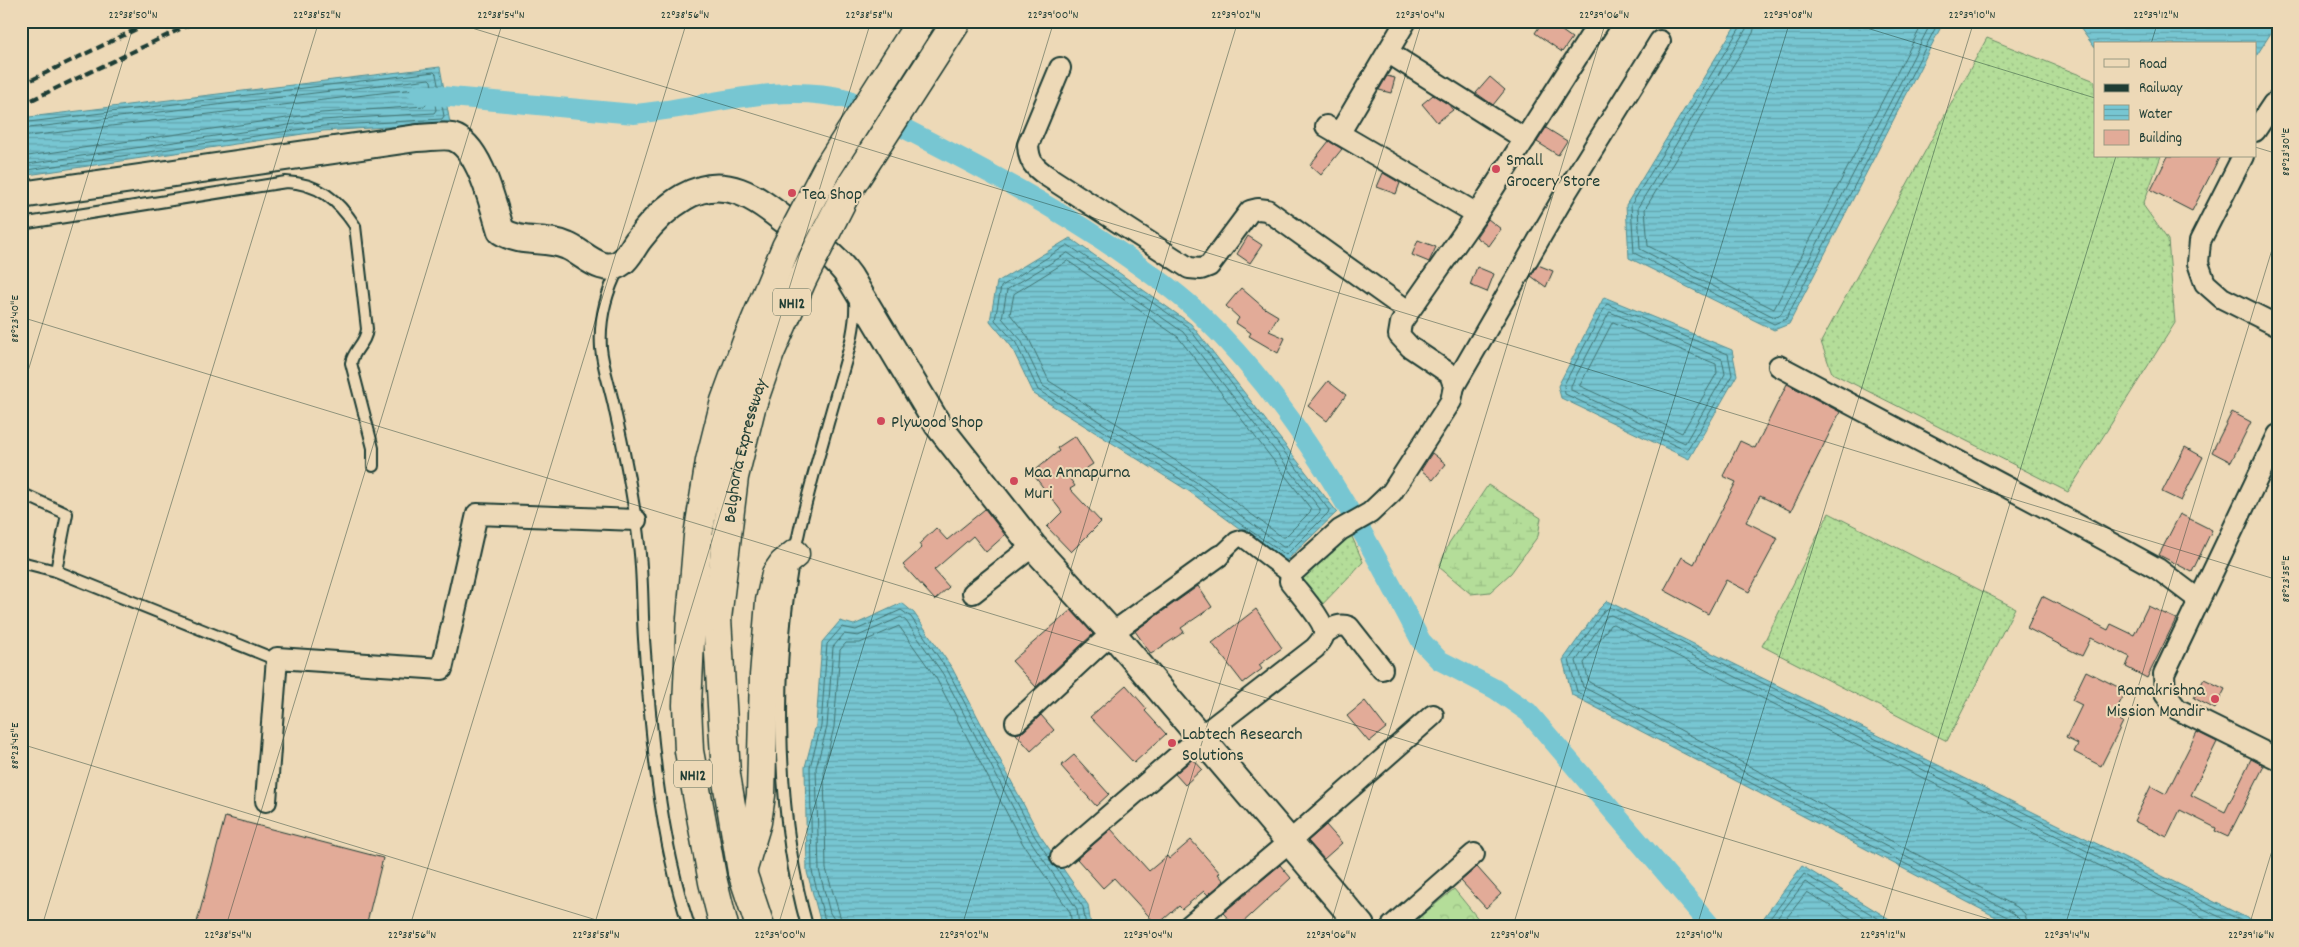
<svg xmlns="http://www.w3.org/2000/svg" width="2299" height="947" font-family="Dekko,sans-serif">
<defs>
<pattern id="grass-dots" width="8" height="8" patternUnits="userSpaceOnUse" patternTransform="scale(1.25)"><rect width="8" height="8" fill="#b4dd99"/><path d="M2 2h.1M6 6h.1" fill="none" stroke="#9abf84" stroke-width="1.8" stroke-linecap="round"/></pattern>
<pattern id="forest-crowns" width="20" height="18" patternUnits="userSpaceOnUse" patternTransform="scale(1.25)"><rect width="20" height="18" fill="#b4dd99"/><path d="M2 6a3 3 0 1 1 6 0M12 15a3 3 0 1 1 6 0" fill="none" stroke="#9abf84"/></pattern>
<pattern id="wetland-marsh" width="20" height="14" patternUnits="userSpaceOnUse" patternTransform="scale(1.25)"><rect width="20" height="14" fill="#b4dd99"/><path d="M1 5h8M5 5V1M11 12h8M15 12V8" fill="none" stroke="#9abf84"/></pattern>
<pattern id="water-rules" width="6" height="5" patternUnits="userSpaceOnUse" patternTransform="scale(1.25)"><rect width="6" height="5" fill="#77c6d2"/><path d="M0 2.5h6" fill="none" stroke="#61a2ab"/></pattern>
</defs>
<rect width="100%" height="100%" fill="#edd9b7"/>
<filter id="ink" filterUnits="userSpaceOnUse"><feTurbulence type="fractalNoise" baseFrequency=".02" numOctaves="2"/><feDisplacementMap in="SourceGraphic" scale="10" xChannelSelector="R" yChannelSelector="G"/><feConvolveMatrix kernelMatrix="1 2 1 2 8 2 1 2 1" color-interpolation-filters="sRGB"/></filter>
<g filter="url(#ink)">
<g fill="url(#grass-dots)" stroke="#6a8d66">
<polygon points="1987,38 2095,81 2095,156 2161,156 2143,205 2168,240 2175,323 2068,492 1832,373 1821,342"/>
<polygon points="1829,513 2015,608 1947,741 1762,646"/>
<polygon points="1349,530 1363,562 1317,610 1298,578"/>
</g>
<polygon fill="url(#forest-crowns)" stroke="#6a8d66" points="1454,889 1484,926 1409,926"/>
<polygon fill="url(#wetland-marsh)" stroke="#6a8d66" points="1488,485 1541,518 1538,536 1511,573 1490,592 1471,594 1439,567 1449,543"/>
<g fill="url(#water-rules)" stroke="#548f93">
<polygon points="1738,21 1944,21 1789,324 1774,330 1629,258 1626,205"/>
<polygon points="2077,21 2278,21 2278,22 2255,58 2255,44 2095,44 2095,48 2077,24"/>
<polygon points="440,67 450,123 323,131 21,176 21,118"/>
<polygon points="1070,238 1191,324 1337,512 1285,562 1190,492 1034,394 1011,346 990,321 997,282"/>
<polygon points="1604,297 1732,350 1737,375 1689,459 1561,398 1558,386"/>
<polygon points="1607,601 2263,926 2013,926 1572,695 1563,660 1599,609"/>
<polygon points="902,603 914,613 952,668 1039,834 1088,905 1091,926 826,926 820,920 807,872 805,767 816,725 822,642 840,621 854,625"/>
<polygon points="1802,866 1901,926 1760,926 1759,924"/>
</g>
<g fill="none" stroke-linecap="round" stroke-linejoin="round">
<g stroke="#427473" stroke-width="1">
<polyline points="1742,21 1741,26 1631,205 1634,253 1774,324 1786,319 1939,21"/>
<polyline points="1748,21 1746,29 1638,207 1640,249 1774,317 1781,314 1932,21"/>
<polyline points="1756,21 1753,33 1645,209 1648,246 1774,309 1924,21"/>
<polyline points="21,123 434,72 436,74 444,116 442,119 323,126 21,171"/>
<polyline points="21,129 429,79 431,81 436,110 434,113 322,120 21,165"/>
<polyline points="21,137 422,88 425,89 428,103 425,106 321,113 21,157"/>
<polygon points="1068,245 1188,327 1329,510 1328,513 1286,555 1239,523 1193,487 1038,390 1016,343 995,320 1001,287"/>
<polygon points="1068,253 1183,332 1320,509 1320,512 1286,547 1283,547 1196,482 1043,386 1021,340 1002,318 1007,290"/>
<polygon points="1068,261 1178,337 1311,509 1310,512 1285,537 1282,537 1200,476 1049,381 1028,337 1010,314 1014,294"/>
<polygon points="1607,304 1728,354 1732,375 1687,451 1565,394 1564,385"/>
<polygon points="1610,312 1722,359 1725,374 1685,443 1571,390 1571,386"/>
<polygon points="1613,322 1716,364 1717,373 1682,433 1580,386"/>
<polyline points="1055,866 1083,907 1086,926"/>
<polyline points="829,926 824,917 812,871 810,767 821,726 827,644 842,627 856,630 901,610 911,617 948,671 1035,837 1050,859"/>
<polyline points="835,926 834,919 830,913 819,870 816,768 827,727 833,647 844,634 858,636 901,617 906,621 943,674 1030,840 1077,909 1079,926"/>
<polyline points="843,926 826,869 824,769 834,727 840,650 846,643 860,643 899,626 936,678 1023,844 1070,912 1072,926"/>
<polyline points="1764,926 1804,874 1891,926"/>
<polyline points="1771,926 1805,882 1879,926"/>
<polyline points="1780,926 1807,892 1864,926"/>
<polyline points="2014,926 2011,919 1577,692 1569,660 1603,612 1610,607 2252,926"/>
<polyline points="2020,926 2019,919 2013,913 1583,687 1576,661 1607,616 1611,615 2238,926"/>
<polyline points="2028,926 2025,914 2017,907 1589,682 1584,663 1610,625 1613,624 2221,926"/>
</g>
<path stroke="#77c6d2" stroke-width="20" d="M419,94L634,114C705,108 776,81 847,99C942,148 1039,195 1127,257C1152,275 1179,293 1201,315C1297,407 1360,525 1421,641L1439,660L1495,689L1528,712L1711,926"/>
</g>
<g fill="#e2ab98" stroke="#1f3d34">
<polygon points="1543,21 1548,21 1572,38 1562,52 1535,33"/>
<polygon points="1387,76 1395,78 1391,93 1379,90"/>
<polygon points="1490,77 1505,90 1493,105 1476,93"/>
<polygon points="1433,95 1448,104 1453,110 1437,122 1422,104"/>
<polygon points="1546,128 1567,141 1558,155 1537,142"/>
<polygon points="1329,141 1342,149 1321,175 1310,165"/>
<polygon points="2168,156 2220,156 2192,211 2151,190"/>
<polygon points="1383,173 1400,183 1396,194 1377,187"/>
<polygon points="1488,219 1501,229 1489,246 1476,237"/>
<polygon points="1248,236 1262,245 1250,263 1237,254"/>
<polygon points="1418,240 1436,247 1429,262 1412,255"/>
<polygon points="1538,265 1553,271 1546,287 1531,276"/>
<polygon points="1477,267 1494,274 1487,292 1470,285"/>
<polygon points="1241,288 1263,307 1278,316 1269,331 1285,338 1278,353 1249,336 1251,333 1236,323 1239,318 1226,306"/>
<polygon points="1328,381 1346,395 1327,421 1308,406"/>
<polygon points="1787,384 1840,412 1791,511 1760,496 1746,522 1778,538 1749,592 1726,580 1708,614 1664,590 1682,557 1694,564 1736,482 1723,476 1740,441 1755,448"/>
<polygon points="2232,412 2251,422 2231,462 2212,452"/>
<polygon points="1075,436 1093,464 1070,479 1075,486 1070,489 1101,522 1071,552 1047,527 1062,512 1032,473 1059,451 1057,448"/>
<polygon points="2185,447 2203,457 2181,501 2162,492"/>
<polygon points="1432,453 1446,464 1433,480 1421,470"/>
<polygon points="985,509 1005,535 986,552 973,536 934,570 949,587 935,600 903,565 922,548 919,544 936,528 947,540"/>
<polygon points="2180,514 2212,530 2192,572 2159,555"/>
<polygon points="1198,586 1212,607 1181,628 1184,632 1151,654 1135,631"/>
<polygon points="2042,596 2108,630 2111,624 2134,635 2148,606 2176,619 2147,678 2126,667 2130,657 2091,638 2082,656 2027,628"/>
<polygon points="1256,609 1282,648 1259,665 1262,669 1243,683 1212,643"/>
<polygon points="1071,610 1093,634 1036,687 1012,661"/>
<polygon points="2086,671 2126,691 2113,716 2123,722 2101,766 2074,752 2078,744 2066,738 2082,705 2072,700"/>
<polygon points="2204,679 2225,689 2215,709 2194,698"/>
<polygon points="1126,685 1147,709 1145,711 1166,734 1134,763 1090,717"/>
<polygon points="1365,701 1386,728 1369,742 1347,716"/>
<polygon points="1041,715 1054,730 1031,751 1016,734 1024,731"/>
<polygon points="2197,732 2217,742 2191,795 2225,812 2251,759 2264,766 2228,837 2215,831 2216,828 2180,810 2167,837 2134,821 2151,786 2166,794"/>
<polygon points="1074,755 1109,794 1096,806 1061,766"/>
<polygon points="1193,759 1202,769 1185,785 1175,774"/>
<polygon points="225,817 383,858 366,926 196,926"/>
<polygon points="1326,825 1342,843 1324,859 1308,841"/>
<polygon points="1111,829 1149,871 1167,856 1169,859 1191,840 1220,873 1218,874 1224,881 1208,895 1204,891 1182,909 1179,906 1157,925 1114,878 1103,888 1077,859"/>
<polygon points="1280,865 1291,878 1239,926 1235,926 1223,913"/>
<polygon points="1477,867 1501,894 1486,908 1461,881"/>
</g>
<g fill="none" stroke-linecap="round" stroke-linejoin="round">
<g stroke="#1f3d34" stroke-width="14">
<g id="service">
<path d="M21,224L286,182C318,183 338,200 355,226L367,329C366,343 354,349 351,363L373,448V466"/>
<path d="M619,268C606,293 599,319 601,348C603,369 611,390 615,411C625,455 634,499 639,545C643,576 642,608 644,639C651,733 659,836 689,926"/>
<polyline points="21,493 67,514 56,571 21,562"/>
<polyline points="56,571 277,660"/>
<path d="M807,926C774,808 773,642 801,523C812,478 825,433 838,388C846,359 857,329 855,299"/>
</g>
</g>
<g stroke="#1f3d34" stroke-width="19">
<polyline id="pedestrian" points="1219,556 1236,540 1242,538 1291,576"/>
</g>
<g stroke="#1f3d34" stroke-width="24">
<g id="minor">
<polyline points="1389,53 1525,139"/>
<path d="M1060,68L1028,145C1029,162 1034,167 1047,176L1189,268L1201,269L1209,266L1250,211L1258,209L1267,210L1408,311"/>
<polyline points="1326,126 1477,214"/>
<polyline points="2255,131 2273,104 2278,101"/>
<polyline points="1339,134 1406,21"/>
<polyline points="2243,156 2200,241 2198,263 2205,283 2222,298 2278,326"/>
<polyline points="1779,366 2065,518 2158,569 2199,600"/>
<polyline points="1454,386 1567,191 1660,41"/>
<polyline points="2278,435 2164,674 2165,693 2177,709 2278,759"/>
<polyline points="973,593 1033,546"/>
<path d="M1324,633C1333,628 1339,623 1349,627L1382,669"/>
<polyline points="1016,722 1112,633 1219,556"/>
<polyline points="266,801 277,658 442,669 477,514 636,520"/>
<path d="M1061,857L1200,737L1315,648C1318,644 1323,640 1324,634C1326,622 1298,592 1290,581L1292,573L1340,530L1370,513L1392,492L1451,401L1454,386L1450,374L1410,347L1399,335L1401,323L1477,214L1600,21"/>
<polyline points="1189,926 1289,842 1433,715"/>
<polyline points="1392,926 1474,854"/>
</g>
</g>
<g stroke="#1f3d34" stroke-width="30">
<path id="tertiary" d="M21,195L417,138C428,138 442,135 452,137C480,145 493,206 501,231C523,245 545,236 567,246C583,252 603,277 622,262C629,257 634,245 640,238C652,222 667,207 684,197C729,171 762,203 796,229C815,244 835,256 849,276L938,425L1033,546L1112,633L1361,926"/>
</g>
<g stroke="#1f3d34" stroke-width="31">
<g id="motorway">
<polyline points="717,618 726,775 742,872 760,926"/>
<polyline points="691,619 687,705 689,751 713,882 724,926"/>
<polyline points="742,872 757,822 761,795 764,676 770,601 776,574 783,564 795,554"/>
</g>
</g>
<use href="#service" stroke="#edd9b7" stroke-width="10"/>
<use href="#pedestrian" stroke="#edd9b7" stroke-width="15"/>
<use href="#minor" stroke="#edd9b7" stroke-width="20"/>
<use href="#tertiary" stroke="#edd9b7" stroke-width="26"/>
<use href="#motorway" stroke="#edd9b7" stroke-width="28"/>
<g stroke="#1f3d34" stroke-width="4" stroke-dasharray="8 4" stroke-linecap="butt">
<polyline points="21,85 153,21"/>
<polyline points="21,105 197,21"/>
</g>
<g stroke="#1f3d34" stroke-width="31" stroke-linecap="butt">
<g id="motorway-bridge">
<path id="s1" d="M717,618L734,477L751,408L770,353L802,280L845,195L957,21"/>
<polyline points="691,619 698,536 710,461 725,401 747,341 786,247 827,169 921,21"/>
</g>
</g>
<use href="#motorway-bridge" stroke="#edd9b7" stroke-width="28"/>
</g>
</g>
<path fill="none" stroke="#1f3d34" stroke-width="1" stroke-opacity="0.45" d="M449,21L2278,580M1844,21L2095,98M2151,44L2158,21M2255,147L2278,154M21,317L2012,926M21,394L135,21M21,744L616,926M42,926L319,21M226,926L503,21M410,926L687,21M594,926L871,21M778,926L1054,21M962,926L1238,21M1146,926L1422,21M1330,926L1606,21M1513,926L1790,21M1697,926L1974,21M1881,926L2116,156M2065,926L2278,230M2249,926L2278,831"/>
<g fill="#d1495b" stroke="#edd9b7" stroke-width="2">
<circle cx="1496" cy="169" r="5"/>
<circle cx="792" cy="193" r="5"/>
<circle cx="881" cy="421" r="5"/>
<circle cx="1014" cy="481" r="5"/>
<circle cx="2215" cy="699" r="5"/>
<circle cx="1172" cy="743" r="5"/>
</g>
<g text-anchor="middle" stroke-width="4" stroke-linejoin="round" paint-order="stroke">
<g fill="#edd9b7" stroke="#5d6c5b" stroke-width="1">
<rect x="773" y="288.5" width="38" height="27" rx="4"/>
<rect x="674" y="760.5" width="38" height="27" rx="4"/>
</g>
<g font-size="16" font-weight="bold" fill="#1f3d34">
<text x="792" y="308">NH12</text>
<text x="693" y="780">NH12</text>
</g>
<g font-size="18" fill="#1f3d34" stroke="#edd9b7" text-anchor="start">
<text x="1506" y="165">Small<tspan x="1506" dy="21">Grocery Store</tspan></text>
<text x="802" y="199">Tea Shop</text>
<text x="891" y="427">Plywood Shop</text>
<text x="1024" y="477">Maa Annapurna<tspan x="1024" dy="21">Muri</tspan></text>
<text x="2205" y="695" text-anchor="end">Ramakrishna<tspan x="2205" dy="21">Mission Mandir</tspan></text>
<text x="1182" y="739">Labtech Research<tspan x="1182" dy="21">Solutions</tspan></text>
</g>
<g font-size="18" fill="#1f3d34" stroke="#edd9b7">
<text dy="6" stroke="none"><textPath href="#s1" startOffset="170">Belghoria Expressway</textPath></text>
</g>
</g>
<rect width="2299" height="947" fill="none" stroke="#edd9b7" stroke-width="55"/>
<rect x="2094" y="42" width="162" height="115" fill="#edd9b7" stroke="#9b9b83"/>
<rect x="2104" y="59" width="25" height="8" fill="#edd9b7" stroke="#9b9b83"/>
<text x="2139" y="68" font-size="15" fill="#1f3d34">Road</text>
<rect x="2104" y="84" width="25" height="8" fill="#1f3d34" stroke="#9b9b83"/>
<text x="2139" y="92" font-size="15" fill="#1f3d34">Railway</text>
<rect x="2104" y="105" width="25" height="15" fill="url(#water-rules)" stroke="#9b9b83"/>
<text x="2139" y="118" font-size="15" fill="#1f3d34">Water</text>
<rect x="2104" y="130" width="25" height="15" fill="#e2ab98" stroke="#9b9b83"/>
<text x="2139" y="142" font-size="15" fill="#1f3d34">Building</text>
<rect x="28" y="28" width="2244" height="892" fill="none" stroke="#1f3d34" stroke-width="2"/>
<g font-size="12" text-anchor="middle" fill="#1f3d34">
<text x="133" y="18">22°38'50"N</text>
<text x="317" y="18">22°38'52"N</text>
<text x="501" y="18">22°38'54"N</text>
<text x="685" y="18">22°38'56"N</text>
<text x="869" y="18">22°38'58"N</text>
<text x="1053" y="18">22°39'00"N</text>
<text x="1236" y="18">22°39'02"N</text>
<text x="1420" y="18">22°39'04"N</text>
<text x="1604" y="18">22°39'06"N</text>
<text x="1788" y="18">22°39'08"N</text>
<text x="1972" y="18">22°39'10"N</text>
<text x="2156" y="18">22°39'12"N</text>
<text transform="translate(2285 152) rotate(-90)" y="4">88°23'30"E</text>
<text transform="translate(14 319) rotate(-90)" y="4">88°23'40"E</text>
<text transform="translate(2285 579) rotate(-90)" y="4">88°23'35"E</text>
<text transform="translate(14 746) rotate(-90)" y="4">88°23'45"E</text>
<text x="228" y="938">22°38'54"N</text>
<text x="412" y="938">22°38'56"N</text>
<text x="596" y="938">22°38'58"N</text>
<text x="780" y="938">22°39'00"N</text>
<text x="964" y="938">22°39'02"N</text>
<text x="1148" y="938">22°39'04"N</text>
<text x="1331" y="938">22°39'06"N</text>
<text x="1515" y="938">22°39'08"N</text>
<text x="1699" y="938">22°39'10"N</text>
<text x="1883" y="938">22°39'12"N</text>
<text x="2067" y="938">22°39'14"N</text>
<text x="2251" y="938">22°39'16"N</text>
</g>
</svg>
